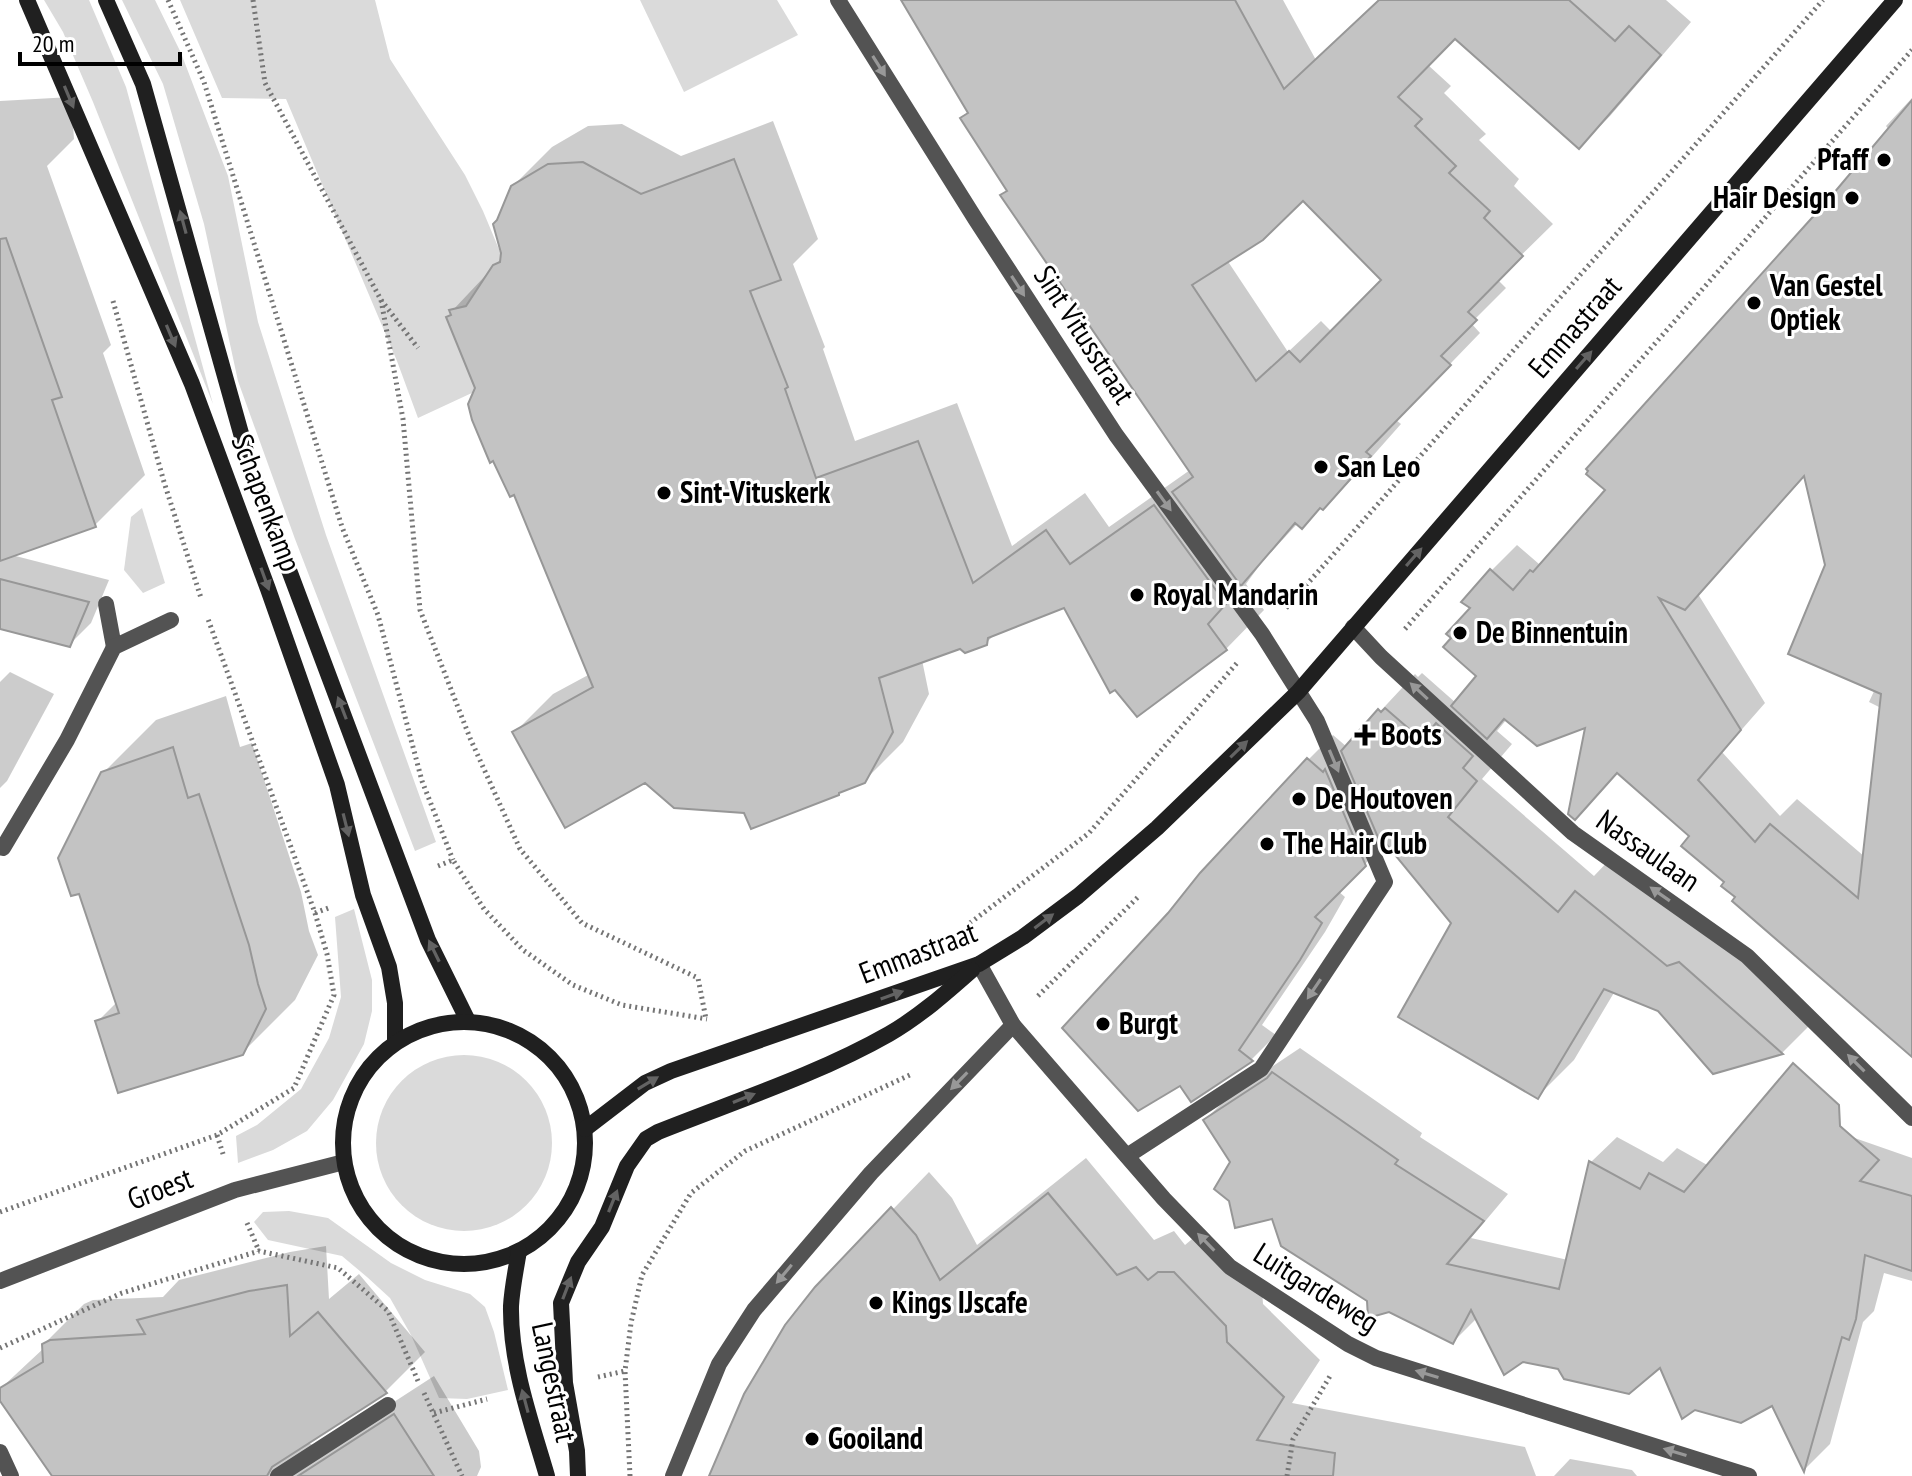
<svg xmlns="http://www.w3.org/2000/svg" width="1912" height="1476" font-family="'PT Sans Narrow',sans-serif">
<rect width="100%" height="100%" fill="#fff"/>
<g fill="#dadada">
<polygon points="44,0 89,0 126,87 213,404 93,102 63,32"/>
<polygon points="122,0 155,0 181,53 228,176 258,322 326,535 436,842 415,851 295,539 238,381 204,224 163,84"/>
<polygon points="180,0 375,0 390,59 465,175 483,211 545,359 418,418 397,361 286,99 222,98"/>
<polygon points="640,0 777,0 798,35 684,92"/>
<polygon points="142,508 165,583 143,593 124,570 131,517"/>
<polygon points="354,909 372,980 372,1011 364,1044 333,1100 307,1131 273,1150 238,1163 236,1136 257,1125 301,1089 329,1038 341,997 335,917"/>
<circle cx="464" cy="1143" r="88"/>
<polygon points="289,1211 328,1218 391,1263 425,1280 470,1294 485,1307 494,1332 508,1390 467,1399 439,1398 411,1335 390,1298 367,1277 342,1256 268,1240 254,1222 263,1212"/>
</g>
<g fill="#0003" fill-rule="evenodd">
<path d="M903,0H1283L1316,60L1380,0H1666L1691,22L1610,116L1579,147L1456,36L1428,65L1451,86L1444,93L1486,134L1479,140L1519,179L1514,186L1553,224L1497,279L1506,288L1471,323L1480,333L1396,420L1401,424L1354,477L1323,508L1321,506L1298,523L1262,562L1246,584L1264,610L1226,649L1064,606L996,633L986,643L960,646L922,660L929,694L903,742L864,781L745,811L645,781L514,733L553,694L590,674L477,388L452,311L502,258L512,187L552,147L588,126L622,124L681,156L773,121L818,239L793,264L825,347L823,349L855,441L957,403L1012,546L1085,493L1109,527L1190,470L1002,196L1008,190L962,119L969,112ZM1303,198L1384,280L1332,332L1321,321L1288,352L1227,260Z"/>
<polygon points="71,97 74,139 47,166 111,345 103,353 145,475 95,525 20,552 0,496 0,101"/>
<path d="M1912,98V1055L1737,897L1692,836L1618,772L1575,817L1588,725L1507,719L1497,731L1512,744L1482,779L1594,876L1613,856L1818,1017L1782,1053L1714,1071L1659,1010L1615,991L1574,1060L1538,1096L1453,922L1387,842L1338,891L1345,897L1325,932L1262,1025L1276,1035L1252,1059L1191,1099L1308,760L1333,735L1347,747L1415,674L1418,677L1422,673L1456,703L1479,676L1472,607L1491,571L1517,545L1539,564L1608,490L1829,201L1889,130L1886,126ZM1806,475L1827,566L1875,689L1869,702L1881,708L1865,857L1797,799L1780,816L1722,752L1765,703L1698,594Z"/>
<polygon points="0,552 109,580 91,623 69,645 0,627"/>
<polygon points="10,672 54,694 7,781 0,788 0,682"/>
<polygon points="226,696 240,747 252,743 301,892 309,931 318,955 295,1000 242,1053 97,1022 117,1002 103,773 156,720"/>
<polygon points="1300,1048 1422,1133 1420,1137 1508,1194 1471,1238 1568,1260 1591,1162 1617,1137 1663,1162 1677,1148 1709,1166 1763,1106 1912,1158 1912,1281 1884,1273 1874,1311 1863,1322 1830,1444 1805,1469 1772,1403 1660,1365 1559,1367 1477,1318 1453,1342 1369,1300 1274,1217 1232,1162 1205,1120 1231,1094"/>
<polygon points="1086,1158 1154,1240 1174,1231 1185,1245 1204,1229 1262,1289 1263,1304 1320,1360 1292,1403 1525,1447 1536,1476 712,1476 816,1289 929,1172 952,1198 977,1245"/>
<polygon points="326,1246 329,1299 359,1274 425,1352 385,1392 307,1442 318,1448 326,1446 434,1376 479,1451 481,1467 477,1476 55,1476 0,1398 0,1389 44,1348 44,1344 84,1304 93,1300 163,1297 179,1280 290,1252"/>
<polygon points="1570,1459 1632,1470 1637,1476 1554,1476"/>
</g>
<g fill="#c3c3c3" stroke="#979797" stroke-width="2" fill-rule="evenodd">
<path d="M901,0H1235L1284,89L1379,0H1569L1615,41L1629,26L1661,55L1579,149L1455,39L1398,97L1422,119L1415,126L1456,166L1449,173L1490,211L1484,218L1523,256L1468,312L1477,320L1441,356L1451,365L1366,452L1371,456L1323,510L1320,508L1302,529L1295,523L1241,586L1172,492L1193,477L1000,195L1007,191L960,118L968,113ZM1303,201L1381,280L1300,362L1289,351L1256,381L1192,285L1263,240Z"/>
<path d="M1912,100V1057L1732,901L1735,897L1721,886L1724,882L1681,846L1689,836L1617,773L1575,820L1568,814L1585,728L1537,746L1504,719L1487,739L1451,706L1476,676L1443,647L1451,638L1446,634L1470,608L1461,602L1490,569L1513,590L1530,570L1533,572L1605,490L1586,474L1588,471L1586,469L1828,200ZM1804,476L1825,565L1788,654L1881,694L1858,898L1770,824L1755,842L1698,780L1741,730L1659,598L1685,610Z"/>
<polygon points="734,159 781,280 750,291 788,387 785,389 816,478 918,441 973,583 1046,530 1070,564 1154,505 1226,604 1208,624 1227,650 1137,717 1115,690 1110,693 1064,608 988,638 987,645 965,653 960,649 879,678 893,732 865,783 839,793 839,795 751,829 744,813 674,808 645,783 565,828 512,732 593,687 514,495 510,497 493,461 490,463 472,420 468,404 475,388 446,317 451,315 449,310 466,306 493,265 500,262 501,253 493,224 497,220 511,186 548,164 583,162 641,194"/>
<polygon points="6,238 62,397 52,400 96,527 0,561 0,239"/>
<polygon points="0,579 89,602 70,647 0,629"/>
<polygon points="1385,708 1422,740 1436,723 1473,756 1463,768 1477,781 1448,817 1558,912 1575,891 1667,966 1679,962 1783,1054 1713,1074 1658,1011 1604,989 1538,1099 1398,1017 1451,923 1387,845 1383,849 1341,751 1378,709 1381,712"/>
<polygon points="173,747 188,798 199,794 249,945 258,984 266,1009 243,1055 118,1093 95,1021 119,1013 79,894 71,896 58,858 101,772"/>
<polygon points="1307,758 1323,772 1325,769 1366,866 1315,917 1322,923 1300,960 1239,1050 1253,1061 1191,1102 1180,1086 1138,1111 1062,1028 1168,913 1200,873"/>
<polygon points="1793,1063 1839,1105 1840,1126 1879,1160 1860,1181 1912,1196 1912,1271 1865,1255 1856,1319 1849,1340 1842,1337 1804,1472 1772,1406 1741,1423 1695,1410 1682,1419 1660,1368 1629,1394 1564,1379 1558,1369 1523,1362 1504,1375 1471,1310 1453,1344 1389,1312 1368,1318 1367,1301 1281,1246 1272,1219 1235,1228 1229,1201 1214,1189 1230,1162 1203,1120 1267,1078 1272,1072 1398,1160 1395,1164 1484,1221 1447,1264 1559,1289 1589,1161 1640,1189 1649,1173 1684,1192"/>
<polygon points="1048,1193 1117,1275 1136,1267 1148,1280 1158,1272 1174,1272 1226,1326 1227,1342 1284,1397 1257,1440 1335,1453 1333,1476 709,1476 744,1394 785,1325 815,1287 891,1207 916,1235 940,1280"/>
<polygon points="287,1285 290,1336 318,1312 387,1393 272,1467 267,1476 52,1476 0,1401 0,1388 43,1362 42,1344 50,1340 145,1334 137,1320 249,1291"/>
<polygon points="394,1414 434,1476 298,1476"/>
</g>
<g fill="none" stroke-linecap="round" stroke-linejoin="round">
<g stroke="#757575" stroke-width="5" stroke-dasharray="2 4" stroke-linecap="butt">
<polyline points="168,0 204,82 342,527 378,615 422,781 453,860"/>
<polyline points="253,0 265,83 381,300 418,348"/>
<polyline points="381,300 403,419 420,610 470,738 520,849 582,923 698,978 706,1019"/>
<polyline points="113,301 164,482 201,598"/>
<polyline points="1286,608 1823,0"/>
<polyline points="1405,629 1912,50"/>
<polyline points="438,866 453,860 484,909 523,950 573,985 622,1005 707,1019"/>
<polyline points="315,913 331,907"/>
<polyline points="970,923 1089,833 1237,663"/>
<polyline points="1038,996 1139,896"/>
<polyline points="217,1135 224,1157"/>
<polyline points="0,1212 217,1135 294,1088 334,995 327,954 315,913 208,619"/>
<polyline points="247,1223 259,1251"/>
<polyline points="0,1348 122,1293 259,1251 338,1268 388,1311 418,1381"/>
<polyline points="598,1377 625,1371"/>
<polyline points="424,1393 462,1476"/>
<polyline points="434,1413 487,1399"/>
<polyline points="630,1476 625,1371 631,1323 642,1275 691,1193 745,1151 912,1074"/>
<polyline points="1287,1476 1293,1439 1330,1376"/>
</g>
<polyline stroke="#535353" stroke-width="16" points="278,1476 388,1405"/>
<g stroke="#535353" stroke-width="16">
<polyline points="838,0 976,220 1116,435 1262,634 1317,721 1385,882 1261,1069 1127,1156"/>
<polyline points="106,604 114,647"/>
<polyline points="1353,627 1381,657 1573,833 1747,956 1912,1118"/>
<polyline points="0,847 3,848 67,740 114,647 171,620"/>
<polyline points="979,964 1013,1025 1164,1199 1230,1267 1348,1344 1376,1358 1749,1476"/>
<polyline points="0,1281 235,1190 344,1162"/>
<polyline points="0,1452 11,1476"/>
<polyline points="673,1476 719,1364 754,1310 871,1173 1013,1025"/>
</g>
<g stroke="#202020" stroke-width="16">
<polyline points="27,0 192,384 268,589 337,785 363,895 389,967 395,1003 395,1043"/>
<polyline points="106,0 143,84 251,469 428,940 468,1021"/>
<circle cx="464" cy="1143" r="121"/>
<polyline points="585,1129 645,1083 671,1071 979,964 1023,937 1078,896 1157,828 1298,692 1895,0"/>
<path d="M519,1251C516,1269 512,1288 511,1306C510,1364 531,1421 547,1476"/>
<path d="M578,1476L577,1451L565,1383L561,1303L578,1262L602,1227L627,1166L646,1139L658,1132C733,1102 819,1074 889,1034C920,1016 946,993 972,970"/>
</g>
</g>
<defs><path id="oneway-solid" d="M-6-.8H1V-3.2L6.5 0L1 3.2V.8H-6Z" transform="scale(2)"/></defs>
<g fill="#989898">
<use href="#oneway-solid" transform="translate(879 66) rotate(58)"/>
<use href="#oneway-solid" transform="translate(1018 286) rotate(57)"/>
<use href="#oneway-solid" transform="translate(1164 501) rotate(54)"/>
<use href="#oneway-solid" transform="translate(1419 691) rotate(-137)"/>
<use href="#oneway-solid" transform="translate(1334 761) rotate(67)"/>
<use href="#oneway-solid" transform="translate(1660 894) rotate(-145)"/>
<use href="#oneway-solid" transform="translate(1314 989) rotate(124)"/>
<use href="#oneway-solid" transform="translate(1856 1063) rotate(-135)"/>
<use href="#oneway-solid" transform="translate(959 1081) rotate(134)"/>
<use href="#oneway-solid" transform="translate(1206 1242) rotate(-134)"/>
<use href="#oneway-solid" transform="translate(784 1274) rotate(130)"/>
<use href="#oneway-solid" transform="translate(1427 1374) rotate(-163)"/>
<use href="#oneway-solid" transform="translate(1675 1452) rotate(-163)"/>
</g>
<g fill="#636363">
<use href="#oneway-solid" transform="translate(69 97) rotate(67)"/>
<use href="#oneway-solid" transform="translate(183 222) rotate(-105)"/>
<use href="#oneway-solid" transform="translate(171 336) rotate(67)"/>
<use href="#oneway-solid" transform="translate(1584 360) rotate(-49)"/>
<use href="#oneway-solid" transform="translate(1414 557) rotate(-49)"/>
<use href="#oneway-solid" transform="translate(265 579) rotate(70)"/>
<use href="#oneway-solid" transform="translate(342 708) rotate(-111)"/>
<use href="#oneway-solid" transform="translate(1239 749) rotate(-44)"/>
<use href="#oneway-solid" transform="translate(346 825) rotate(76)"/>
<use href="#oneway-solid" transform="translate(1044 921) rotate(-37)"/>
<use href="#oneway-solid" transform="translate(434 951) rotate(-116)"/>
<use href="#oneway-solid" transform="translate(892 995) rotate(-19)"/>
<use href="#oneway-solid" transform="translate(648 1083) rotate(-31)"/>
<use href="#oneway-solid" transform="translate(744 1098) rotate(-22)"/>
<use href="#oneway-solid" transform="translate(613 1201) rotate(-68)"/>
<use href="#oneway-solid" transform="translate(567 1288) rotate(-69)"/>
<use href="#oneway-solid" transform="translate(525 1401) rotate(-105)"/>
</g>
<g fill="#000" stroke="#fff" stroke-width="3">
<circle cx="1884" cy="160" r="8"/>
<circle cx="1852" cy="198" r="8"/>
<circle cx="1754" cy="303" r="8"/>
<circle cx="1321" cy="467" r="8"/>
<circle cx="664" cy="493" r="8"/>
<circle cx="1137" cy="595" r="8"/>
<circle cx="1460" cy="633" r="8"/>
<path d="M1361 723h8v8h8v8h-8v8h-8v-8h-8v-8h8z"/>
<circle cx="1299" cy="799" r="8"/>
<circle cx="1267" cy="844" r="8"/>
<circle cx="1103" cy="1024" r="8"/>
<circle cx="876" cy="1303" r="8"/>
<circle cx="812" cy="1439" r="8"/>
</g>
<g text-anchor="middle" stroke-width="6" stroke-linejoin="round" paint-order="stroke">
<g font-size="30" font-weight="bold" fill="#000" stroke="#fff" text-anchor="start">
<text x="1868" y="170" text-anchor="end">Pfaff</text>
<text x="1836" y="208" text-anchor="end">Hair Design</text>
<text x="1770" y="296">Van Gestel<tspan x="1770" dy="34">Optiek</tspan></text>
<text x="1337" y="477">San Leo</text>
<text x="680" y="503">Sint-Vituskerk</text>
<text x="1153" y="605">Royal Mandarin</text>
<text x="1476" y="643">De Binnentuin</text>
<text x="1381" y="745">Boots</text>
<text x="1315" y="809">De Houtoven</text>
<text x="1283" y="854">The Hair Club</text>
<text x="1119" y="1034">Burgt</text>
<text x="892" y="1313">Kings IJscafe</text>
<text x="828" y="1449">Gooiland</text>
</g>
<g font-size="30" fill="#000" stroke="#fff">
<text transform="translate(1575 327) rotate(-49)" y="10">Emmastraat</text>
<text transform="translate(1084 335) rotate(57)" y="10">Sint Vitusstraat</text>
<text transform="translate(266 503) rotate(69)" y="10">Schapenkamp</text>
<text transform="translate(1648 851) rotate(35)" y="10">Nassaulaan</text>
<text transform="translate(918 953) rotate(-21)" y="10">Emmastraat</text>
<text transform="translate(160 1189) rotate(-21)" y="10">Groest</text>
<text transform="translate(1316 1288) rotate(32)" y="10">Luitgardeweg</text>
<text transform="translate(554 1382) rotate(78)" y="10">Langestraat</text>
</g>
</g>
<path d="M20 52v12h160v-12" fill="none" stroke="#000000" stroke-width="4"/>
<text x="32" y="52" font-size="24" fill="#000000" stroke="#ffffff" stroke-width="6" paint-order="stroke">20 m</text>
</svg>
